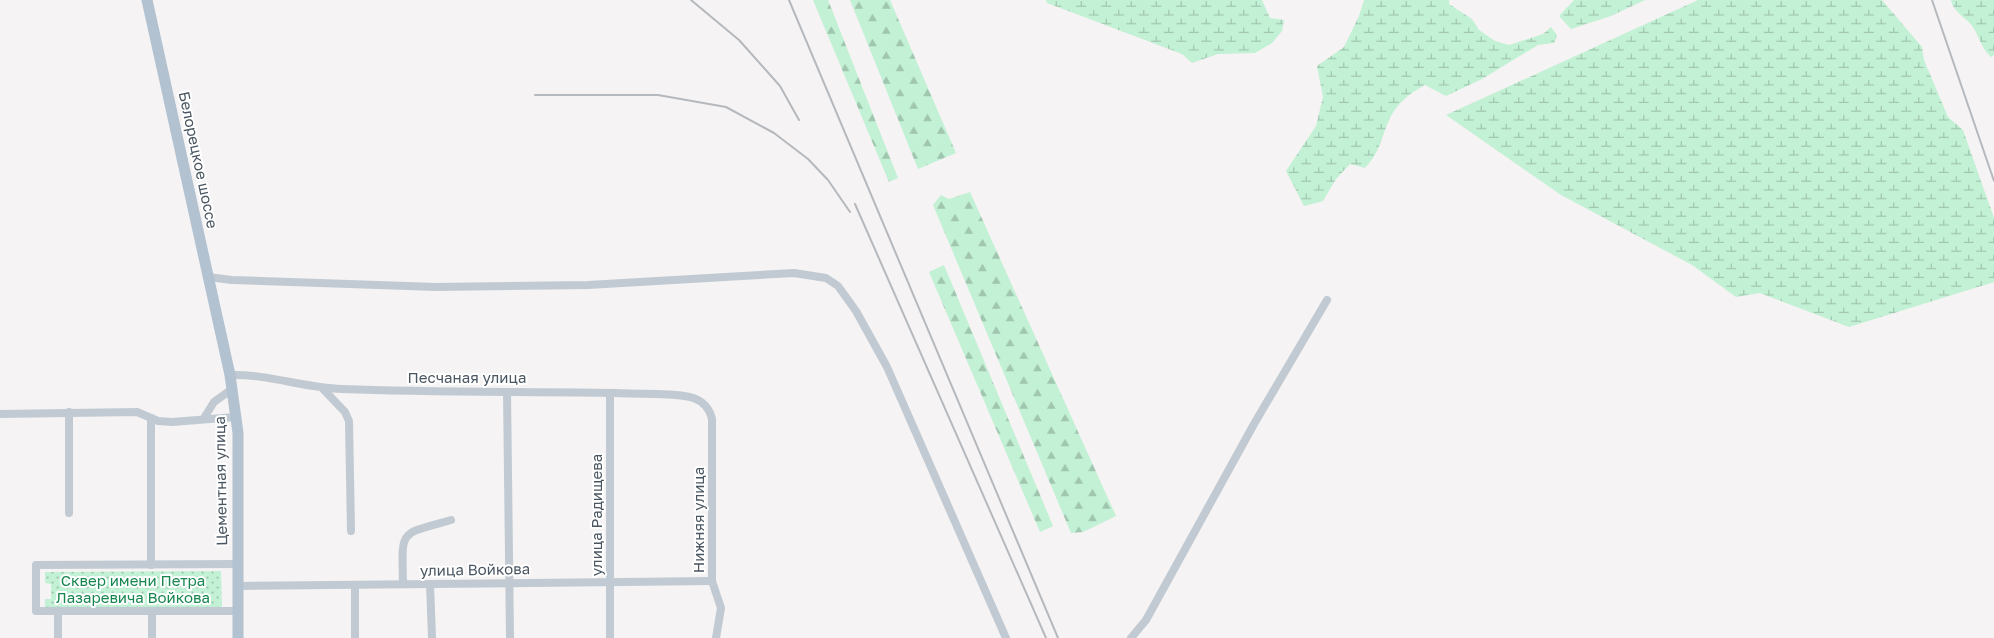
<svg xmlns="http://www.w3.org/2000/svg" width="1994" height="638" font-family="'Golos Text',sans-serif">
<defs>
<pattern id="forest-firs" width="22" height="20" patternUnits="userSpaceOnUse" patternTransform="scale(1.25)"><rect width="22" height="20" fill="#c3f1d5"/><path d="M5 1l3.5 6h-7zM16 11l3.5 6h-7z" fill="#a0c6b0"/></pattern>
<pattern id="wetland-marsh" width="20" height="14" patternUnits="userSpaceOnUse" patternTransform="scale(1.25)"><rect width="20" height="14" fill="#c3f1d5"/><path d="M1 5h8M5 5V1M11 12h8M15 12V8" fill="none" stroke="#a0c6b0"/></pattern>
<pattern id="park-dots" width="8" height="8" patternUnits="userSpaceOnUse" patternTransform="scale(1.25)"><rect width="8" height="8" fill="#c3f1d5"/><path d="M2 2h.1M6 6h.1" fill="none" stroke="#a0c6b0" stroke-width="1.8" stroke-linecap="round"/></pattern>
</defs>
<rect width="100%" height="100%" fill="#f5f3f3"/>
<g fill="url(#forest-firs)">
<polygon points="813,0 828,0 898,178 889,182"/>
<polygon points="850,0 890,0 956,153 918,169"/>
<polygon points="970,192 1116,516 1083,532 1071,533 933,205 941,195 949,199"/>
<polygon points="944,265 1053,526 1040,532 929,272"/>
</g>
<g fill="url(#wetland-marsh)">
<polygon points="1046,0 1262,0 1270,18 1284,20 1282,31 1272,43 1255,53 1218,54 1192,63 1182,54 1047,3"/>
<path d="M1364,0H1449V4L1472,19L1479,30L1495,41L1509,45L1543,34L1551,27L1557,35L1554,43L1538,45L1482,79L1446,96L1425,85C1410,93 1396,104 1389,120C1381,139 1380,152 1365,168L1350,164L1336,179L1323,201L1304,206L1286,171L1316,126L1323,97L1317,66L1344,47L1359,16Z"/>
<polygon points="1574,0 1645,0 1611,16 1571,29 1559,16"/>
<polygon points="1698,0 1882,0 1922,47 1924,60 1948,117 1963,130 1994,218 1994,282 1849,327 1760,293 1736,297 1692,265 1561,195 1446,115"/>
<path d="M1951,0H1994V55L1991,57C1981,48 1980,38 1973,27C1967,18 1953,12 1951,0Z"/>
</g>
<polygon fill="url(#park-dots)" points="221,571 222,608 45,609 45,599 51,599 51,584 45,583 45,572"/>
<g fill="none" stroke-linecap="round" stroke-linejoin="round">
<g stroke="#c1cad2" stroke-width="8">
<polyline points="208,277 232,280 436,287 588,285 794,273 826,278 838,286 856,311 887,367 1006,638"/>
<path d="M230,375C269,374 304,388 342,389C447,393 552,391 656,394C679,395 706,393 712,419V581L721,608L716,638"/>
<polyline points="323,389 345,412 349,421 351,531"/>
<polyline points="507,392 510,638"/>
<polyline points="610,393 610,638"/>
<polyline points="69,412 69,513"/>
<polyline points="0,414 137,412 158,421 172,422 236,417"/>
<polyline points="151,418 151,565"/>
<polyline points="204,418 214,402 232,389"/>
<polyline points="238,564 36,565 36,611 238,611"/>
<path d="M403,584C402,529 398,535 451,520"/>
<polyline points="430,584 432,637"/>
<polyline points="355,585 355,638"/>
<polyline points="238,586 712,581"/>
<polyline points="152,612 152,638"/>
<polyline points="58,638 58,612"/>
<polyline points="1131,638 1146,620 1254,424 1327,300"/>
</g>
<polyline stroke="#b3c2d1" stroke-width="11" points="147,0 230,375 238,433 238,638"/>
<g stroke="#b5b8bd" stroke-width="2">
<polyline points="691,0 739,40 780,86 799,120"/>
<polyline points="789,0 1058,638"/>
<polyline points="1932,0 1994,181"/>
<polyline points="535,95 658,95 726,107 774,133 808,159 828,180 850,212"/>
<polyline points="855,204 1046,638"/>
</g>
</g>
<g text-anchor="middle" stroke-width="4" stroke-linejoin="round" paint-order="stroke">
<g font-size="15" fill="#4a5661" stroke="#fff">
<text transform="translate(198 160) rotate(78)" y="5">Белорецкое шоссе</text>
<text x="467" y="383">Песчаная улица</text>
<text transform="translate(221 481) rotate(-91)" y="5">Цементная улица</text>
<text transform="translate(597 515) rotate(-90)" y="5">улица Радищева</text>
<text transform="translate(699 520) rotate(-90)" y="5">Нижняя улица</text>
<text transform="translate(475 570) rotate(-1)" y="5">улица Войкова</text>
</g>
<g font-size="15" fill="#17864f" stroke="#fff">
<text x="133" y="586">Сквер имени Петра<tspan x="133" dy="17">Лазаревича Войкова</tspan></text>
</g>
</g>
</svg>
